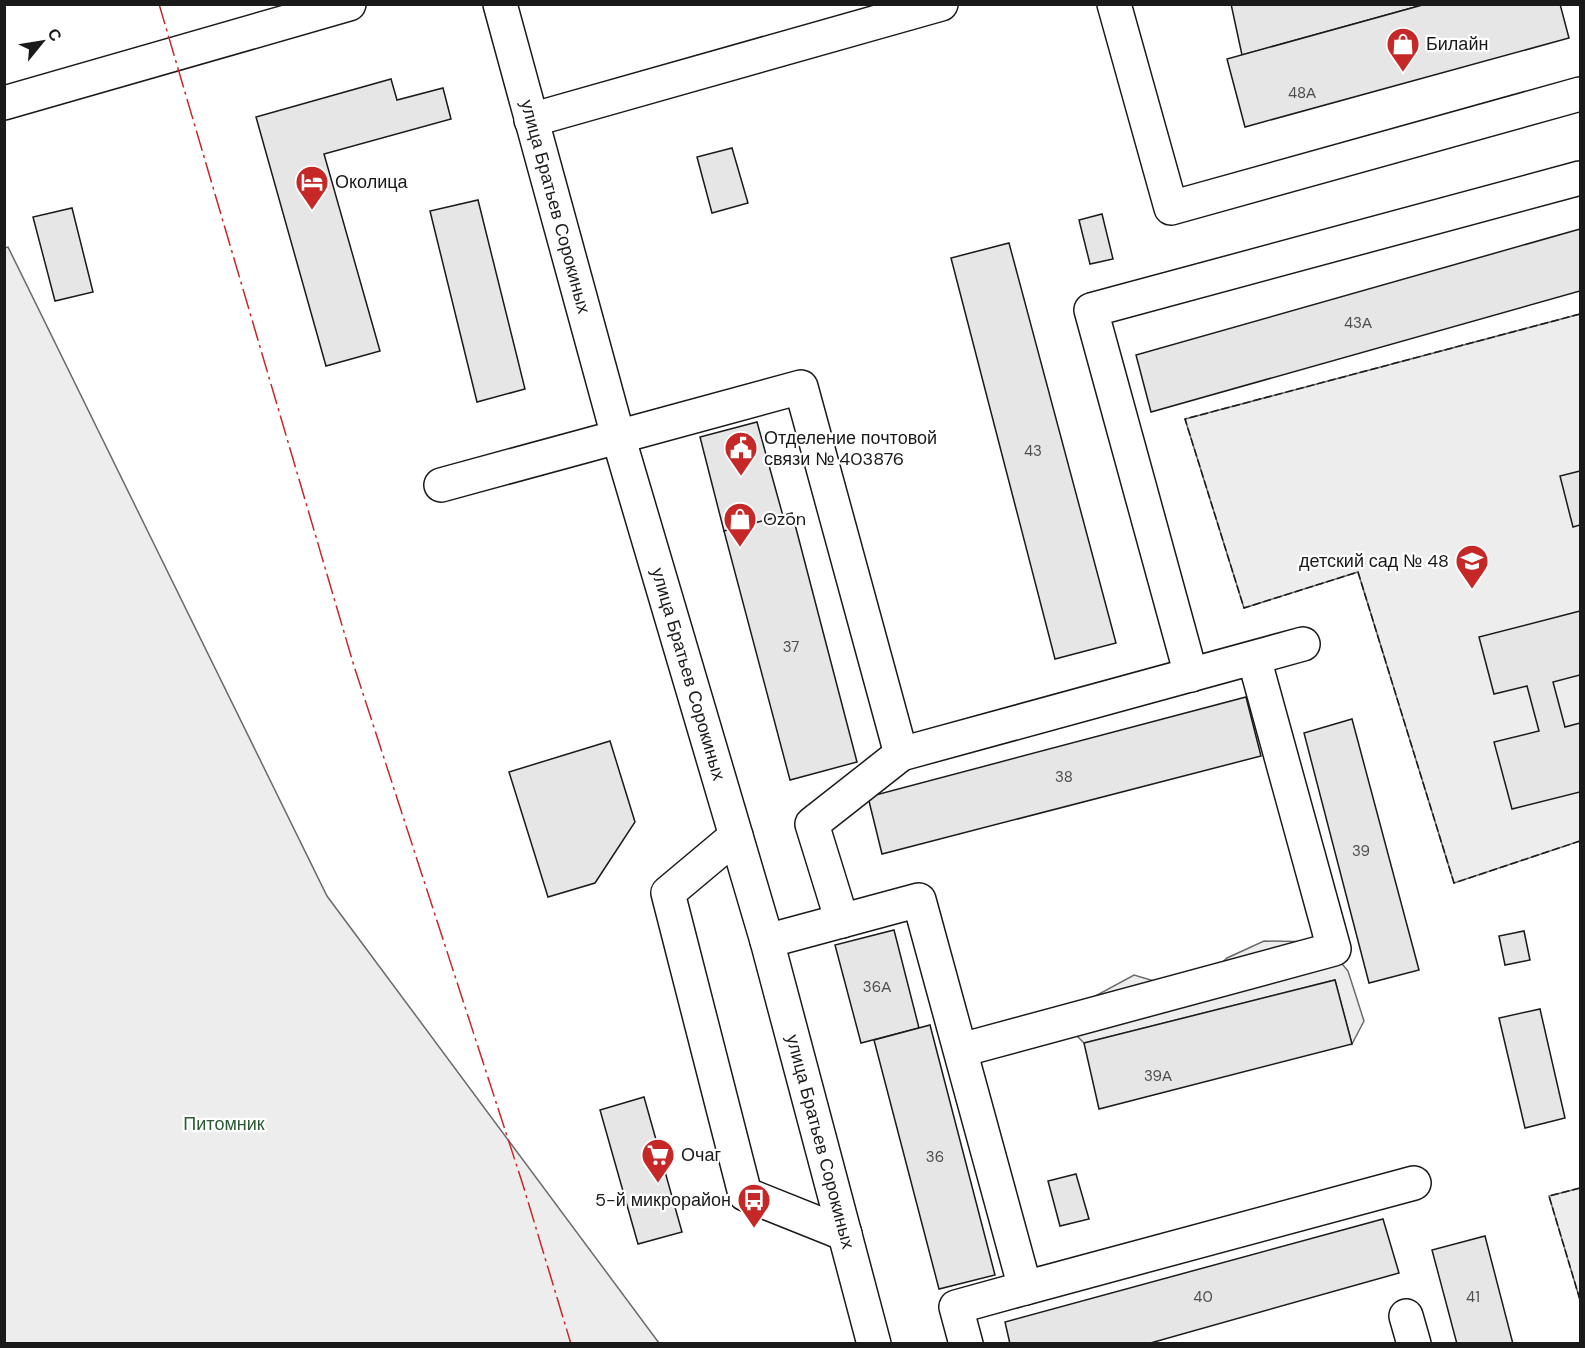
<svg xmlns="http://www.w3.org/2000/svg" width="1585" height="1348" font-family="'DM Sans',sans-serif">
<rect width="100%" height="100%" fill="#fff"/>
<g fill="#ededed" stroke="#6a6a6a" stroke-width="1.5">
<polygon points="8,247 327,896 659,1343 5,1343 4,248"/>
<polygon points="1580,314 1580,841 1454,883 1358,572 1244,608 1185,419"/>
<polygon points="1264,941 1324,942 1348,971 1364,1021 1352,1044 1335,980 1084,1043 1075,1034 1086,1001 1134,975 1171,986 1205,979 1227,958"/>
<polygon points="1580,1188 1580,1300 1549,1196"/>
</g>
<g fill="#e6e6e6" stroke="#1a1a1a" stroke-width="1.5">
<polygon points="1231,4 1426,4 1242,55"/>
<polygon points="1426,4 1560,4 1569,38 1245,127 1227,59"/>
<polygon points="391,79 397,100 443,88 451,119 324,154 380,351 326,366 256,117"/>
<polygon points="732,148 748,203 712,213 697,157"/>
<polygon points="478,200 525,389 477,402 430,211"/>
<polygon points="72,208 93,292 55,301 33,217"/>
<polygon points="1102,214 1113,259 1090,264 1079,220"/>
<polygon points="1580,229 1580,291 1151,412 1136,355"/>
<polygon points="1009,243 1116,643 1055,659 951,258"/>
<polygon points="757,422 783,516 724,531 700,437"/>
<polygon points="1580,471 1580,525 1573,527 1560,476"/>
<polygon points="792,513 857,762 790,780 724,531"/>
<polygon points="1580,611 1580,675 1553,682 1565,727 1580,723 1580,792 1512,809 1494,742 1539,731 1527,686 1494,694 1479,637"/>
<polygon points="1246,697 1261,756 882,854 868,797"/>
<polygon points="1352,719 1419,970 1369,983 1304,733"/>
<polygon points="610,741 635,822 595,883 548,897 509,772"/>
<polygon points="894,930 919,1028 861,1043 835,945"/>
<polygon points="1524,931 1530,960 1505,965 1499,936"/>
<polygon points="1335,980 1352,1044 1099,1109 1084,1043"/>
<polygon points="1540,1009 1565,1118 1525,1128 1499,1018"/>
<polygon points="930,1025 995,1275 939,1289 874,1040"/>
<polygon points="644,1097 682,1232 638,1244 600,1110"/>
<polygon points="1076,1174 1089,1219 1060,1226 1048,1181"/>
<polygon points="1383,1219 1399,1273 1147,1344 1010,1344 1005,1322"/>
<polygon points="1485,1236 1513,1344 1457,1344 1432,1250"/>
</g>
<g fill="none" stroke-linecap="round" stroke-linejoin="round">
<g stroke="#1a1a1a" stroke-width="36">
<g id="minor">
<path id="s1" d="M500,4L618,436L767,941L874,1344"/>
<polyline points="1114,4 1171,208 1580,94"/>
<polyline points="531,120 941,4"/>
<polyline points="441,485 801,387 901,754 1303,644"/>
<polyline points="1191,675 1091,310 1580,178"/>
<polyline points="736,836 668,893 745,1194 845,1234"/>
<polyline points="842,921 812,824 901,754"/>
<polyline points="767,941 919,900 1025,1288 1414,1183"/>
<polyline points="961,1050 1334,949 1254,658"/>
<polyline points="1406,1316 1414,1344"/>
<polyline points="966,1344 956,1307 1025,1288"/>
</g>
</g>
<g stroke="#1a1a1a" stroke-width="36">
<polyline id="highway" points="4,103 349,4"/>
</g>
<use href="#minor" stroke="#fff" stroke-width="33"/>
<use href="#highway" stroke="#fff" stroke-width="33"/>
<g stroke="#1a1a1a" stroke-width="1.5" stroke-dasharray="8 3" stroke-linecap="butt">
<polyline points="1580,314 1185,419 1244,608 1358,572 1454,883 1580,841"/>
<polyline points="1580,1188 1549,1196 1580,1300"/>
</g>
<polyline stroke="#c62828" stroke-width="1.5" stroke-dasharray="21 4.5 3 4.5" stroke-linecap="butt" points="159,4 354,666 523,1185 571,1344"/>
</g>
<defs>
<g id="shop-pin" transform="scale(1.725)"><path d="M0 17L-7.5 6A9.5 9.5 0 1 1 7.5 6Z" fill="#c62828" stroke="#fff"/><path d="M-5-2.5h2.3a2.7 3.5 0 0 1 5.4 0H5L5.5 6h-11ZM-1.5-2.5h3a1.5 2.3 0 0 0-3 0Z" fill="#fff"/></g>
<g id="hotel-pin" transform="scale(1.725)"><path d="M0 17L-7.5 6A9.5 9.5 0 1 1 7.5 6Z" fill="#c62828" stroke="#fff"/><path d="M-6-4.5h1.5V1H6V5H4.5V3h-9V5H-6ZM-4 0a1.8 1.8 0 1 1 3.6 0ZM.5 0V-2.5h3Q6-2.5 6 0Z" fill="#fff"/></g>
<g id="civic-pin" transform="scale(1.725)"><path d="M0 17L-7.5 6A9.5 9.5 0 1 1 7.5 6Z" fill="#c62828" stroke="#fff"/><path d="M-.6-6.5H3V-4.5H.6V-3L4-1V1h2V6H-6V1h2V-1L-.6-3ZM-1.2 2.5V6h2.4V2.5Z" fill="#fff"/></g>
<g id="school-pin" transform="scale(1.725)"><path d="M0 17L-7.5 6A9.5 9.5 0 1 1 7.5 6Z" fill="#c62828" stroke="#fff"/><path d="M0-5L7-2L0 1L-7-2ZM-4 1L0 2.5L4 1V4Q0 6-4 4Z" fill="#fff"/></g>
<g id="supermarket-pin" transform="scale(1.725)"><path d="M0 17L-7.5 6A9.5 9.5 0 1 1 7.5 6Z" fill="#c62828" stroke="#fff"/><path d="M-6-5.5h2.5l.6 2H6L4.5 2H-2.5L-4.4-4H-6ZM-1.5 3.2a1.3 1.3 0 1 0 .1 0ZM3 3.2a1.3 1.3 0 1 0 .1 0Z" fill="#fff"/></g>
<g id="bus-pin" transform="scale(1.725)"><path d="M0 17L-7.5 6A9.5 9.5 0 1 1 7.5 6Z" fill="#c62828" stroke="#fff"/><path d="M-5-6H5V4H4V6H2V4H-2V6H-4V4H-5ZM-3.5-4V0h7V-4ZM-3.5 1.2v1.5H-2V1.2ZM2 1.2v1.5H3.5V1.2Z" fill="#fff"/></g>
</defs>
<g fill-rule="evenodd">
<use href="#shop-pin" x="1403" y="44"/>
<use href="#hotel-pin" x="312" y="182"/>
<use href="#civic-pin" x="741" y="448"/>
<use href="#shop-pin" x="740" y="519"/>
<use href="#school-pin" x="1472" y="561"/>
<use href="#supermarket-pin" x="658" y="1155"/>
<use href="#bus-pin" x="754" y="1200"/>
</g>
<g text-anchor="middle" stroke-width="4.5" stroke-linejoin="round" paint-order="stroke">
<g font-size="15" fill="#4d4d4d">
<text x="1302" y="98">48А</text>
<text x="1358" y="328">43А</text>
<text x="1033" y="456">43</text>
<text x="791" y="652">37</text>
<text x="1064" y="782">38</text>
<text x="1361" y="856">39</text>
<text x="877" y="992">36А</text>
<text x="1158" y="1081">39А</text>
<text x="935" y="1162">36</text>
<text x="1203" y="1302">40</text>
<text x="1473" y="1302">41</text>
</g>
<g font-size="18" fill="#1a1a1a" stroke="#fff" text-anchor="start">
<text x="1426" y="50">Билайн</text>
<text x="335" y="188">Околица</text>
<text x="764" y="444">Отделение почтовой<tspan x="764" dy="21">связи № 403876</tspan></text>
<text x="763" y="525">Ozon</text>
<text x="1449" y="567" text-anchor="end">детский сад № 48</text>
<text x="681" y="1161">Очаг</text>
<text x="731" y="1206" text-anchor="end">5-й микрорайон</text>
</g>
<g font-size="18" fill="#1a1a1a" stroke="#fff">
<text dy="6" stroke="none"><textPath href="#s1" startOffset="210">улица Братьев Сорокиных</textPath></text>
<text dy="6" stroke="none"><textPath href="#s1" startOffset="696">улица Братьев Сорокиных</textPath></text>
<text dy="6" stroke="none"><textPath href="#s1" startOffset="1182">улица Братьев Сорокиных</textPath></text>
</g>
<g font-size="18" fill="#2b5a34" stroke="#fff">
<text x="224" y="1130">Питомник</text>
</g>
</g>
<rect width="1585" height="1348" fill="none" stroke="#1a1a1a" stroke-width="12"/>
<g transform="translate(42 42) rotate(60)" stroke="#ffffff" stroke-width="4.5" paint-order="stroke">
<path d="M0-4.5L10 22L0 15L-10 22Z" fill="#1a1a1a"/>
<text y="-9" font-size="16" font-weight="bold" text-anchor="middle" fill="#1a1a1a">С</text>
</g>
</svg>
